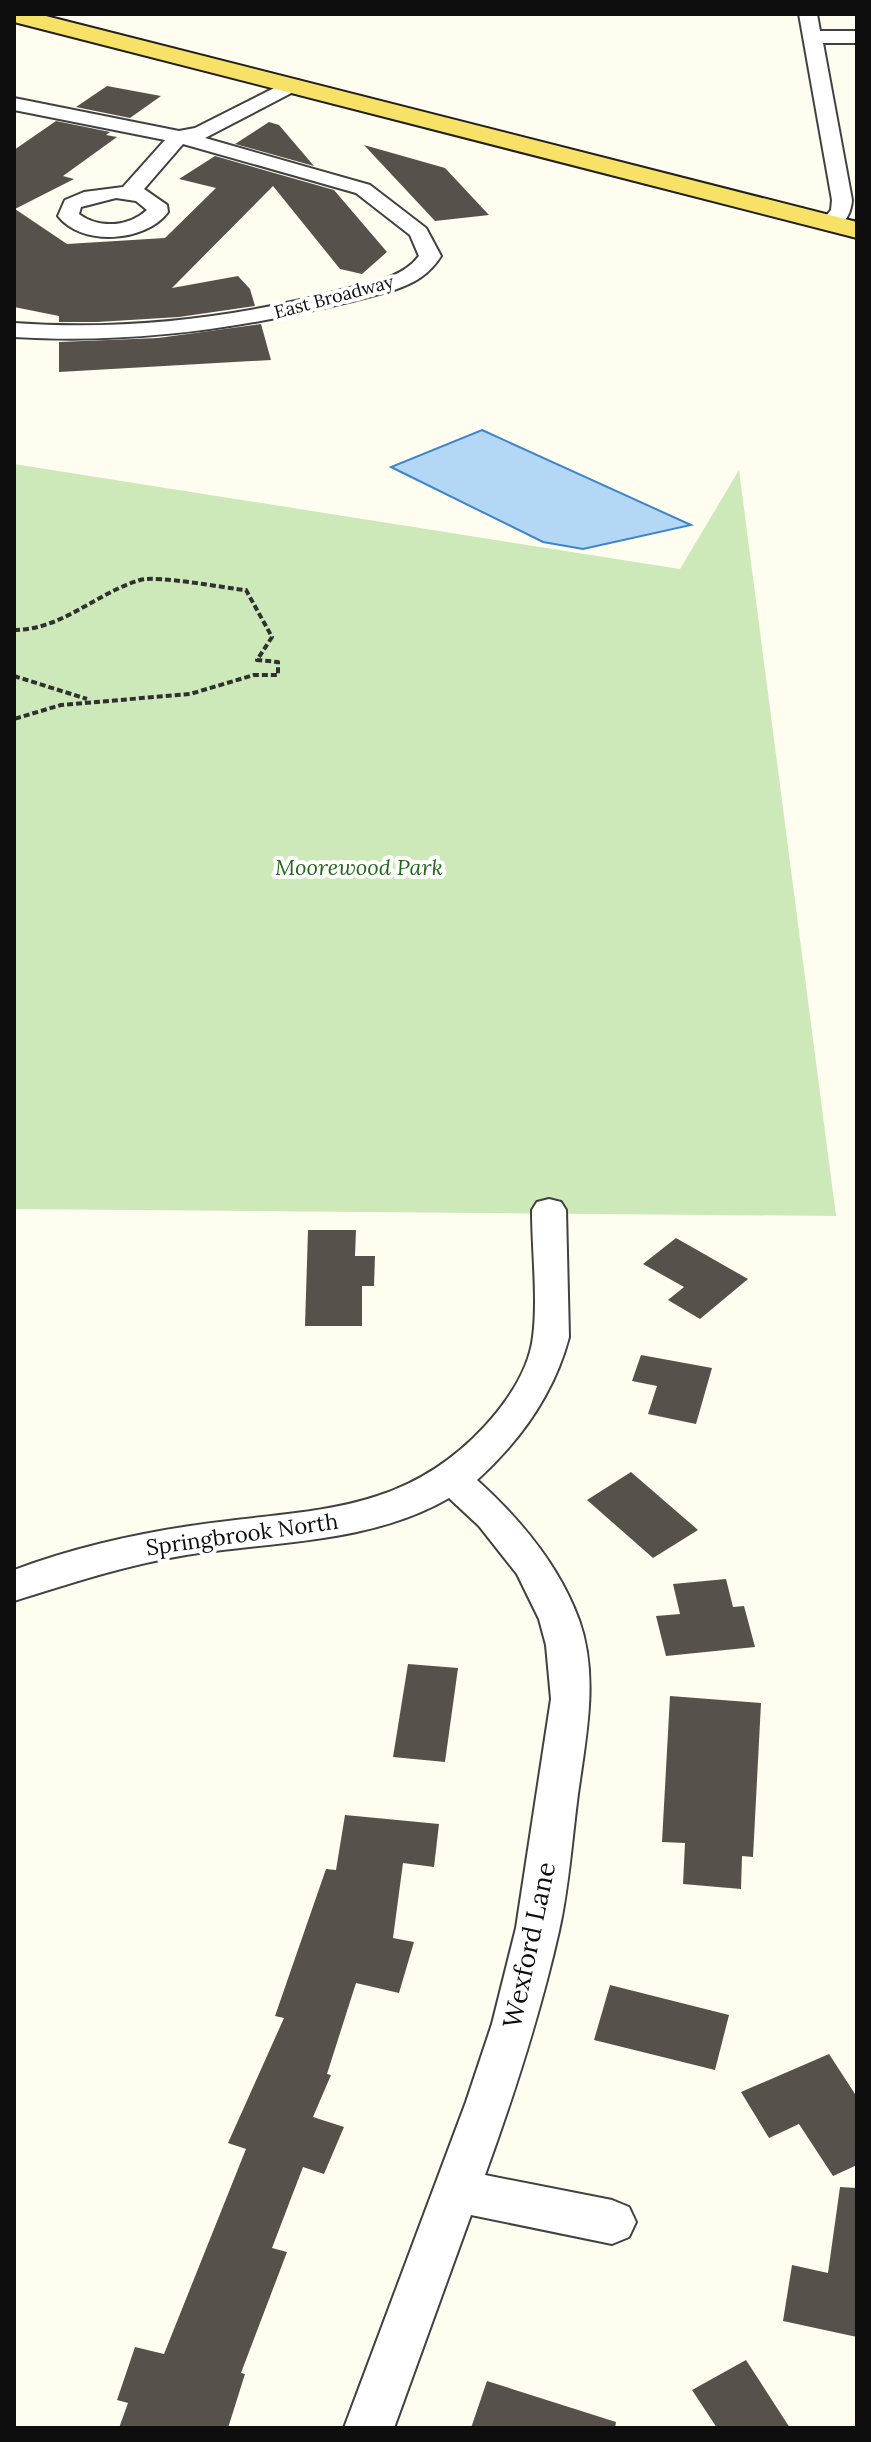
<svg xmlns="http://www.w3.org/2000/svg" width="871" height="2442" font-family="Lora,serif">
<rect width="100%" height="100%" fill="#fffdf0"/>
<polygon fill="#cee9b9" points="14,464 680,569 739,470 836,1216 14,1209"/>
<polygon fill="#b5d7f6" stroke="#3c85cd" stroke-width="2" points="482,430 691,525 583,549 543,542 391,467"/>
<g fill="#57514b">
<polygon points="107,86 161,96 130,118 76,107"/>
<polygon points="56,121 110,132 106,135 117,137 63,176 74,179 15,209 67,244 165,238 216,188 179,179 215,156 334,190 387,252 362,274 340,269 273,186 172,288 238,276 250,289 255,306 179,317 97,322 59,322 59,316 14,307 14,150"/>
<polygon points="269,122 279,125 314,166 235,144"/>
<polygon points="364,145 445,168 489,215 435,221"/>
<polygon points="261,324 271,360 59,372 59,342 158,338"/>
<polygon points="308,1230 356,1230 355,1256 375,1256 374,1286 362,1286 362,1326 305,1326"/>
<polygon points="676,1238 748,1279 700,1319 668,1300 684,1287 643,1264"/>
<polygon points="641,1355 712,1368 696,1424 648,1414 657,1386 632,1381"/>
<polygon points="631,1472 698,1530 653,1558 587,1500"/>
<polygon points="726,1579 733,1607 744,1606 755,1647 666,1656 656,1616 680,1614 673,1584"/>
<polygon points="408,1664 458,1668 445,1762 393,1757"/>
<polygon points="670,1696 761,1703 753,1857 742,1856 741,1889 683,1884 685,1843 662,1842"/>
<polygon points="345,1815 439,1824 434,1867 403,1863 393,1938 414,1942 399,1993 356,1983 327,2074 331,2075 313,2117 344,2127 324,2174 303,2167 272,2248 287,2252 241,2373 245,2374 228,2428 119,2428 128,2403 117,2400 135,2347 164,2354 246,2149 228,2143 284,2018 275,2016 326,1869 336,1870"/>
<polygon points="610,1985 729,2015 715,2070 594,2040"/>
<polygon points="829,2054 857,2097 857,2165 833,2176 799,2124 769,2138 741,2092"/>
<polygon points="840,2187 857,2188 857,2337 783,2321 792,2265 828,2273"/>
<polygon points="746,2360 790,2428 717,2428 692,2390"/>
<polygon points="487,2381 616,2422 615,2428 471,2428"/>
</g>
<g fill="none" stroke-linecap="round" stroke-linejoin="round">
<g stroke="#414141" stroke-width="4">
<g id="minor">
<path d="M799,14H817L820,31H857V43H823L852,200C851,213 845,226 831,229L820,223L831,210L832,200Z"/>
<path d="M290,80L297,82L300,86L297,90L205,138L370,185L426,228L441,256C429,275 414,283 394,290C268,325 144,345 14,337V323C126,331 234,318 342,290C368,283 402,279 419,256L410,235L356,193L183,144L144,189L167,205L168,212C146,242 82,247 58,216L65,200L84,192L123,187L165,140L14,110V98L179,131L195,128ZM116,198L136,201L147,210C129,227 99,229 79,214L81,207Z"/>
<path d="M549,1199L561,1202L566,1210L569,1337C554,1394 520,1441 477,1480C520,1519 559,1565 579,1620C599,1676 586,1736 578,1794C572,1839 569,1887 559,1931C540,2015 514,2095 485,2175L612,2200L629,2207L636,2222L629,2237L612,2244L471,2215L394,2428H344L466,2102L492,2024L516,1928L551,1699L546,1645L539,1619L517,1574L479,1526L449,1498C370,1544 273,1541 186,1555C126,1565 71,1583 14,1601V1570C70,1549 130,1535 190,1526C304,1508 399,1519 485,1426C507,1402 529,1370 533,1337C538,1300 532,1249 532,1210L537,1202Z"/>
</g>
</g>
<g stroke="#1f1f1f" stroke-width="4">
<polygon id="major" points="14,14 38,14 857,222 857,238 14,22"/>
</g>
<g stroke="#303030" stroke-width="4" stroke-dasharray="6 3" stroke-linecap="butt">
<path d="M14,630C62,630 96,593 140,580C159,575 223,588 246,590L272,637L257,660L278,662V675H254L190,694L61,705L14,719"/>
<polyline points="14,676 87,699"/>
</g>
<use href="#minor" fill="#fff" fill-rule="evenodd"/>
<use href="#major" fill="#f7e267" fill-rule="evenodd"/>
</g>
<g text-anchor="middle" stroke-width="8" stroke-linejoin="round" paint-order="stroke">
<g font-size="18" fill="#0e0e0e" stroke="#fff">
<text transform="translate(334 297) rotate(-15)" y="6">East Broadway</text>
</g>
<g font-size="22" font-style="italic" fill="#26661e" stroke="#fff">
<text x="359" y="875">Moorewood Park</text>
</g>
<g font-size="22" fill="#0e0e0e" stroke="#fff">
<text transform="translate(242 1534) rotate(-8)" y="8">Springbrook North</text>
</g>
<g font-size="26" fill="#0e0e0e" stroke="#fff">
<text transform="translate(529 1945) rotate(-78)" y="9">Wexford Lane</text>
</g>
</g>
<rect width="871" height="2442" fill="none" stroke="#0e0e0e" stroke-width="32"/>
</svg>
